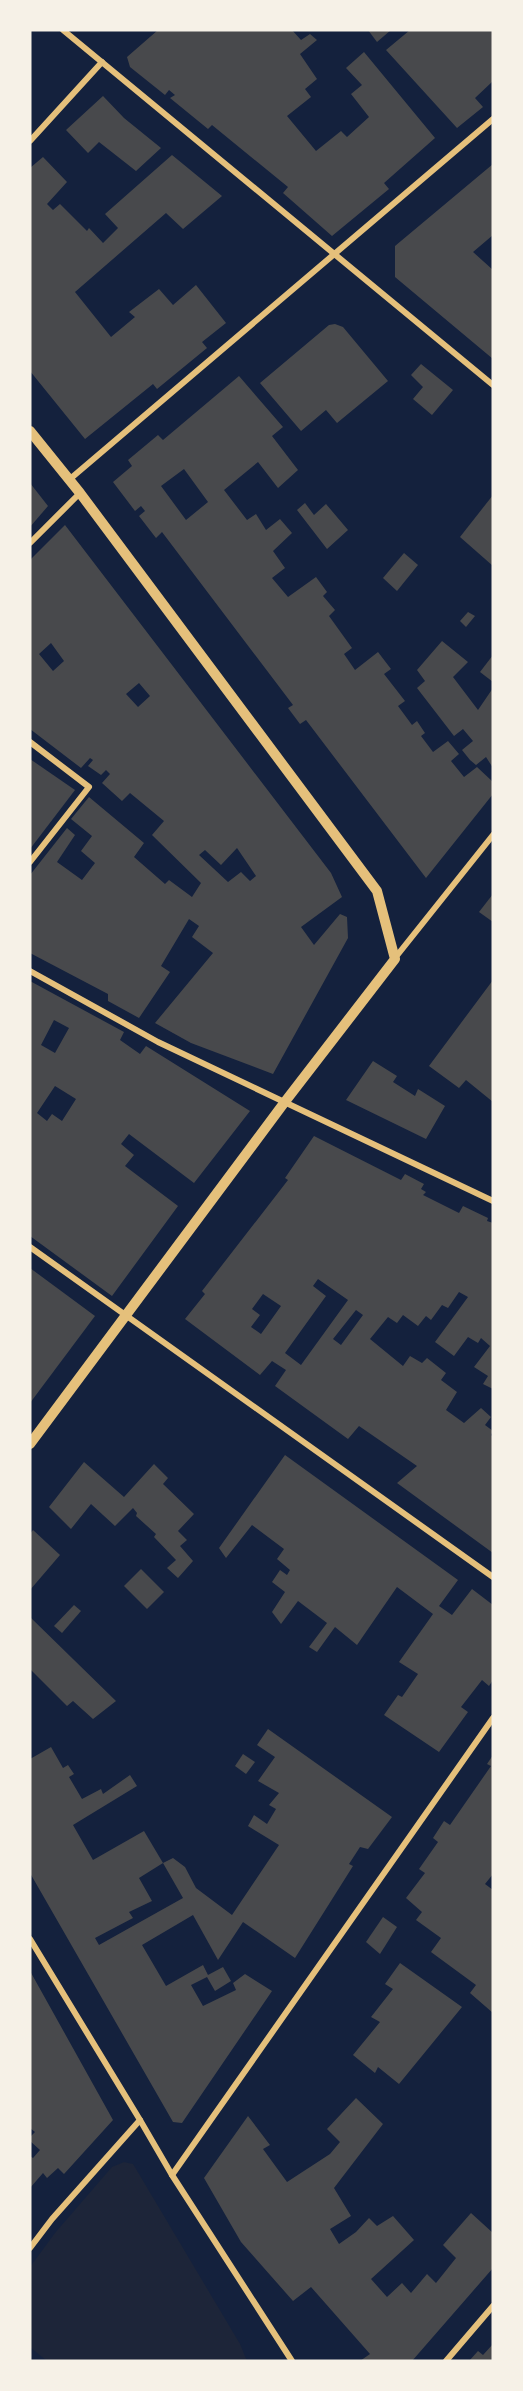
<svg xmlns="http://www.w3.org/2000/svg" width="523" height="2391" font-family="Roboto,sans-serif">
<rect width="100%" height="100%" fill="#14213d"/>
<polygon fill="#1d2539" points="124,2162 133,2164 240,2344 247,2361 47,2361 30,2347 30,2267 55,2233 112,2167"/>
<g fill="#48494c" fill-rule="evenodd">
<polygon points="158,30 292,30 301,40 310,34 317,40 300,54 317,79 305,89 311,97 287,116 316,151 341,131 347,137 369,117 351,94 362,85 346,68 364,52 435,138 384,183 389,189 332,236 283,193 288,187 212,125 208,129 170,98 175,95 169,90 165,95 130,67 127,57"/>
<polygon points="368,30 391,30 377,42"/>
<polygon points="410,30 493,30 493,81 475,98 483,107 457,128 386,50"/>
<polygon points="103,96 124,118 161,148 136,171 99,142 88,153 66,130"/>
<polygon points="172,155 222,196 183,229 166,213 75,292 111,337 135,317 129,312 159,289 173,305 196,285 226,323 202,342 207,348 157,389 153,384 85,439 30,371 30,168 43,157 67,182 47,204 53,210 60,204 87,231 89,228 103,243 118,228 105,214"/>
<polygon points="493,164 493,235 473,252 493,270 493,359 395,277 395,246"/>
<polygon points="335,324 343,327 388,381 337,423 326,410 301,431 260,383 329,325"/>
<polygon points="421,364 453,390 432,415 413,399 423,387 411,375"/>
<path d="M239,376L283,427L272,436L298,470L278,488L258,462L224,490L247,520L256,514L266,530L280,519L292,533L273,551L285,568L272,578L288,597L316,577L327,592L323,596L335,610L329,616L352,648L344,654L355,670L378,652L391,669L384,674L405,701L398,706L412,725L417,721L425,733L421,736L433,752L448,741L459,754L451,761L464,777L477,767L493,782V794L426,878L306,720L300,724L288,708L293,705L162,532L156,538L139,516L145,511L141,506L135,511L113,482L132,466L128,460L158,435L163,440ZM184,469L208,502L186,520L161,486Z"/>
<polygon points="30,483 48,506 30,527"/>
<polygon points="493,495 493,566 460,537"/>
<polygon points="305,503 314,515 326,504 348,530 327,549 297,510"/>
<path d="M65,525L331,873L342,897L301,927L314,945L340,914L347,917L348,938L273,1074L191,1043L155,1023L213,953L192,937L199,926L189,919L161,966L170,972L139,1018L108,1001V994L30,953V875L67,828L75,835L57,862L82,880L95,863L81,851L92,836L71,819L89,797L144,843L134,857L165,884L169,880L192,897L201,883L152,835L164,821L130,793L122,801L102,783L110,774L106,770L101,775L88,766L93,760L90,758L81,768L30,729V560ZM51,643L64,661L53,671L39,654ZM139,683L150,696L138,707L126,694ZM237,848L256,876L250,881L241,872L228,882L199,855L205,850L221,865Z"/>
<polygon points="404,553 418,565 397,591 383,578"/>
<polygon points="468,612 475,616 466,627 460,621"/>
<polygon points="442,641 468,662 453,677 478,710 493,688 493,768 486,757 476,765 470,760 462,750 473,741 463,729 454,736 417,688 425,681 417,670"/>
<polygon points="493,655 493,682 480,672"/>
<polygon points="30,759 75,790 30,849"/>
<polygon points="493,894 493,922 479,912"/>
<polygon points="493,980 493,1102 466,1080 459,1088 429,1066"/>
<path d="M30,981L124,1032L120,1040L140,1054L146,1046L250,1111L194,1183L129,1134L121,1144L134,1155L125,1166L178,1206L112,1296L30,1236ZM54,1020L69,1028L55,1053L41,1045ZM55,1086L76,1099L62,1121L52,1114L47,1121L37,1113Z"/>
<polygon points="373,1061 397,1076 393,1082 415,1096 418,1089 445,1106 426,1139 346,1100"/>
<path d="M314,1136L401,1180L405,1174L424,1184L421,1189L426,1192L423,1195L459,1213L463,1206L488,1218L487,1221L493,1223V1389L483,1384L488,1376L474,1367L490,1346L481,1338L478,1343L468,1337L454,1356L435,1342L468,1297L459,1292L448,1308L442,1305L431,1320L426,1316L418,1326L403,1315L397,1323L388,1317L370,1339L403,1366L410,1356L422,1363L427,1358L446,1373L441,1380L457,1392L446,1410L464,1423L481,1408L491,1417L485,1425L493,1431L491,1435L493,1437V1553L397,1483L417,1466L359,1426L348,1439L275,1386L286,1370L272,1361L260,1375L185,1319L205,1294L202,1291L288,1180L285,1178ZM318,1279L348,1300L301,1365L285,1353L326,1296L313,1286ZM263,1294L281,1306L261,1334L251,1327L260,1315L252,1309ZM356,1310L363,1315L341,1345L333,1339Z"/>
<polygon points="30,1268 95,1316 30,1403"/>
<polygon points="285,1455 458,1580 439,1606 452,1615 472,1589 493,1605 493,1680 489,1686 482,1680 461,1707 468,1712 439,1752 384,1715 398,1695 402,1697 418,1674 399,1662 433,1614 397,1587 357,1645 335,1627 317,1652 309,1647 327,1623 298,1601 281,1624 272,1612 285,1592 272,1582 280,1570 287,1575 290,1570 277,1559 284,1549 252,1525 226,1558 219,1548"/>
<polygon points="84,1462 124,1497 154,1464 168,1478 163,1484 194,1514 178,1531 187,1540 180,1546 193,1561 178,1578 167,1568 176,1560 154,1537 156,1534 136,1516 137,1513 133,1508 115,1526 91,1504 71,1529 49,1507"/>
<polygon points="33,1530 60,1555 30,1590 30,1534"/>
<polygon points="141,1569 164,1592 147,1609 124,1586"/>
<polygon points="74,1605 81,1611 62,1633 54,1626"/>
<polygon points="30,1617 116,1701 93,1719 73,1701 67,1706 30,1669"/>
<path d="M268,1729L392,1817L368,1849L360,1847L349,1864L353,1866L295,1958L243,1922L218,1960L193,1915L142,1945L166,1986L203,1965L208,1975L223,1967L231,1981L215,1991L207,1977L191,1985L203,2006L236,1990L233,1983L245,1974L272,1991L182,2123L173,2122L30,1873V1759L51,1747L63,1768L68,1765L74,1774L69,1777L82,1799L101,1789L103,1794L130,1775L137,1786L73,1825L93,1860L144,1831L163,1863L173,1858L185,1867L196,1888L232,1915L279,1845L248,1826L254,1815L267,1824L276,1809L269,1805L279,1793L258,1781L275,1757L257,1745ZM163,1863L183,1898L99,1945L95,1938L133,1918L129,1912L152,1901L139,1878Z"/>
<polygon points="243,1754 255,1762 246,1774 235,1766"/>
<polygon points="493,1755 493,1874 485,1884 493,1890 493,2013 470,1993 476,1985 431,1952 441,1938 416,1920 422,1912 406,1898 425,1873 419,1869 438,1842 433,1838 444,1821 450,1825 491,1766 487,1764"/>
<polygon points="383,1917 397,1927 380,1954 366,1942"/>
<polygon points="400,1963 462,2007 399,2084 378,2067 375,2073 353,2055 380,2022 371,2017 393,1989 385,1984"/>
<polygon points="30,1971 113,2120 64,2174 58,2168 47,2178 43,2173 30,2188 30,2156 33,2158 40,2150 30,2141 30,2137 35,2132 30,2128"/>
<polygon points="356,2098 383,2124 334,2188 351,2216 330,2229 339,2244 356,2232 369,2218 377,2226 393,2216 414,2240 371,2279 387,2297 402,2283 411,2293 427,2274 436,2283 456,2258 443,2245 471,2213 493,2233 493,2268 412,2361 360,2361 370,2354 311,2287 293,2301 241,2242 204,2178 248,2116 270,2145 263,2149 287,2182 330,2154 340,2142 327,2129"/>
<polygon points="493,2344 493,2361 469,2361 478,2351 483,2355"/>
</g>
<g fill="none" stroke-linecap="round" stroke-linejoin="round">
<g stroke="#e5c07b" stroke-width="6">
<polyline points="63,30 493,385"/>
<polyline points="30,141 102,62"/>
<polyline points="70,479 493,119"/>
<polyline points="30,543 80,493"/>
<polyline points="30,742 89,787 30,862"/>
<polyline points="395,958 493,835"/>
<polyline points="30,971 158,1042 493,1201"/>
<polyline points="30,1247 493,1577"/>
<polyline points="30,1939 140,2120 172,2175 292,2361"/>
<polyline points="172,2175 493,1718"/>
<polyline points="30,2248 52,2219 140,2120"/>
<polyline points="446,2361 493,2306"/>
</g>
<polyline stroke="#e5c07b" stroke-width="10" points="30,431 80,493 377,891 395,959 284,1103 30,1444"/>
</g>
<rect width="523" height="2391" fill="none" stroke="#f6f1e7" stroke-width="63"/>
</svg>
